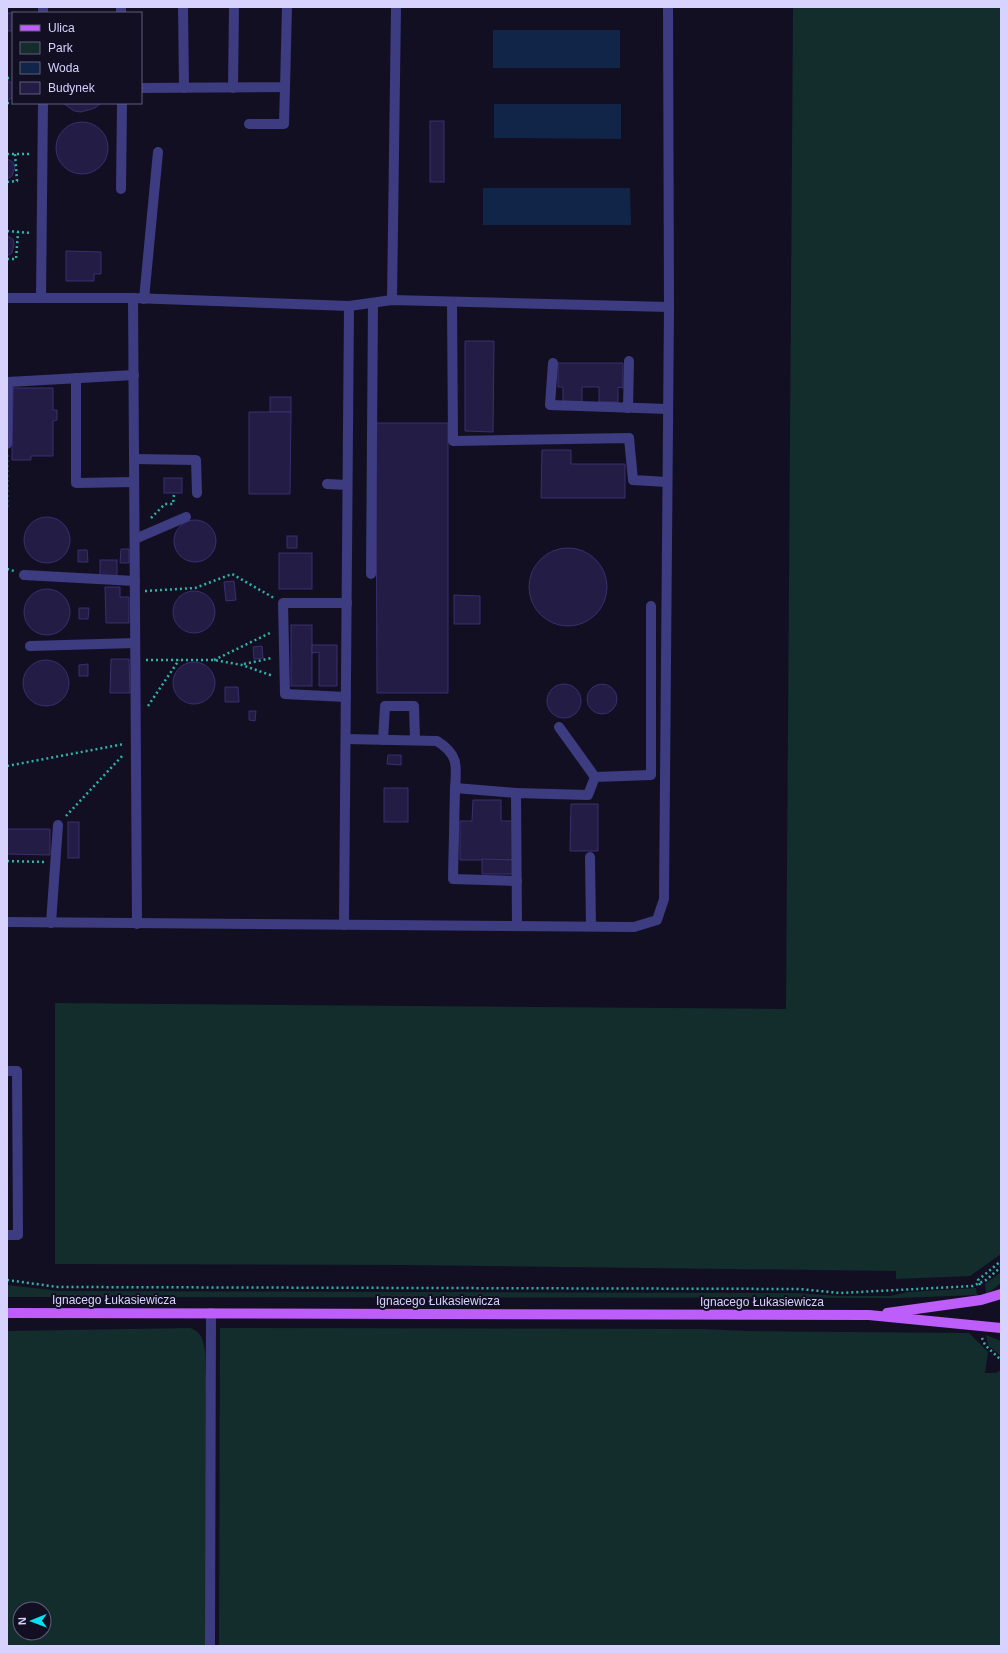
<svg xmlns="http://www.w3.org/2000/svg" width="1008" height="1653" font-family="Arial,sans-serif">
<rect width="100%" height="100%" fill="#120f23"/>
<g fill="#122d2c" fill-rule="evenodd">
<polygon points="793,7 1001,7 1001,1254 970,1276 896,1279 896,1271 402,1265 55,1264 55,1003 786,1009"/>
<polygon points="1001,1272 1001,1283 991,1291 986,1293 985,1284"/>
<polygon points="7,1285 60,1291 797,1293 839,1296 890,1296 908,1292 976,1288 977,1295 899,1298 7,1297"/>
<path d="M190,1328C208,1333 205,1357 206,1373V1646H7V1331ZM20,1609H44V1633H20Z"/>
<polygon points="220,1328 703,1329 747,1331 969,1333 988,1352 985,1373 996,1373 1001,1370 1001,1646 219,1646"/>
<polygon points="986,1335 1001,1341 1001,1356 988,1345"/>
</g>
<g fill="#102547">
<rect x="493" y="30" width="127" height="38"/>
<polygon points="494,104 621,104 621,139 494,138"/>
<polygon points="483,188 630,188 631,225 483,225"/>
</g>
<g fill="#231c44" stroke="#3a2f6f">
<rect x="7" y="13" width="5" height="18"/>
<polygon points="7,80 13,84 13,97 7,101"/>
<polygon points="63,103 101,103 95,108 81,112 74,111"/>
<rect x="430" y="121" width="14" height="61"/>
<circle cx="82" cy="148" r="26"/>
<polygon points="7,159 13,162 15,167 12,176 7,179"/>
<polygon points="7,236 13,239 14,244 12,253 7,256"/>
<polygon points="66,251 101,252 101,274 94,274 94,281 66,281"/>
<polygon points="465,341 494,341 493,432 465,431"/>
<polygon points="558,363 623,363 623,388 618,387 618,402 599,402 599,387 582,387 582,402 563,402 563,387 558,387"/>
<polygon points="13,388 53,388 53,410 57,410 57,420 53,421 53,456 31,456 31,460 12,460"/>
<rect x="270" y="397" width="21" height="15"/>
<polygon points="249,412 291,412 290,494 249,494"/>
<polygon points="376,423 448,423 448,693 377,693"/>
<polygon points="542,450 571,450 571,464 625,464 625,498 541,498"/>
<rect x="164" y="478" width="18" height="15"/>
<circle cx="47" cy="540" r="23"/>
<circle cx="195" cy="541" r="21"/>
<rect x="287" y="536" width="10" height="12"/>
<circle cx="568" cy="587" r="39"/>
<polygon points="121,549 129,549 129,563 120,563"/>
<polygon points="78,550 87,550 88,562 78,562"/>
<rect x="279" y="553" width="33" height="36"/>
<rect x="100" y="560" width="17" height="16"/>
<polygon points="234,581 236,600 226,601 224,582"/>
<polygon points="105,587 120,587 120,597 129,597 129,623 106,623"/>
<circle cx="47" cy="612" r="23"/>
<circle cx="194" cy="612" r="21"/>
<polygon points="454,595 480,596 480,624 454,624"/>
<polygon points="79,608 89,608 88,619 79,619"/>
<rect x="291" y="625" width="21" height="61"/>
<polygon points="312,645 337,645 337,686 319,686 319,652 312,653"/>
<polygon points="262,646 263,658 254,659 253,647"/>
<polygon points="111,659 129,659 130,693 110,693"/>
<circle cx="46" cy="683" r="23"/>
<circle cx="194" cy="683" r="21"/>
<polygon points="88,664 88,676 79,676 79,665"/>
<circle cx="564" cy="701" r="17"/>
<circle cx="602" cy="699" r="15"/>
<polygon points="225,687 238,687 239,702 225,702"/>
<polygon points="249,711 256,711 255,721 249,720"/>
<polygon points="388,755 401,755 401,765 387,764"/>
<rect x="384" y="788" width="24" height="34"/>
<polygon points="473,800 501,800 501,821 514,821 513,860 460,860 460,821 472,821"/>
<polygon points="571,804 598,804 598,851 570,851"/>
<rect x="68" y="822" width="11" height="36"/>
<polygon points="7,829 50,829 50,855 7,854"/>
<polygon points="482,859 513,860 513,874 482,874"/>
</g>
<g fill="none" stroke-linecap="round" stroke-linejoin="round">
<g stroke="#33b2a8" stroke-width="2.5" stroke-dasharray="2 3" stroke-linecap="butt">
<polyline points="7,78 13,78"/>
<polyline points="7,103 13,103"/>
<polyline points="7,154 32,154"/>
<polyline points="7,182 17,181 15,154"/>
<polyline points="7,231 31,233"/>
<polyline points="7,259 16,259 18,232"/>
<polyline points="7,507 7,455"/>
<polyline points="151,518 165,504 173,504 174,495"/>
<polyline points="7,569 14,571"/>
<polyline points="145,591 195,588 232,574 274,598"/>
<polyline points="146,660 214,660 242,665 273,676"/>
<polyline points="214,660 272,632"/>
<polyline points="244,664 272,658"/>
<polyline points="148,706 179,660"/>
<polyline points="7,766 124,744"/>
<polyline points="66,816 124,754"/>
<polyline points="7,861 45,862"/>
<polyline points="7,1280 58,1287 800,1289 840,1293 973,1286 986,1280 1001,1267"/>
<polyline points="980,1285 978,1280 1001,1261"/>
<polyline points="982,1338 985,1345 1001,1360"/>
</g>
<g stroke="#3d3c81" stroke-width="10">
<polyline points="121,7 121,13"/>
<polyline points="183,7 184,88"/>
<polyline points="43,13 43,7"/>
<polyline points="141,88 285,87 287,7"/>
<polyline points="233,88 234,7"/>
<polyline points="249,124 284,124 285,87"/>
<polyline points="121,189 122,103"/>
<polyline points="7,298 133,298 349,306 392,300 669,307"/>
<polyline points="41,298 43,103"/>
<polyline points="133,298 137,924"/>
<polyline points="144,299 158,152"/>
<polyline points="392,300 396,7"/>
<polyline points="452,302 453,441 629,438 633,480 667,482"/>
<polyline points="553,363 550,405 668,409"/>
<polyline points="76,378 76,483 134,482"/>
<polyline points="628,408 629,361"/>
<polyline points="7,444 8,382 134,375"/>
<polyline points="134,459 196,460 197,493"/>
<polyline points="327,484 347,485"/>
<polyline points="135,539 186,517"/>
<polyline points="371,574 373,303"/>
<polyline points="24,575 135,581"/>
<polyline points="30,646 135,643"/>
<polyline points="346,697 285,694 283,603 347,603"/>
<polyline points="559,727 595,777"/>
<path d="M346,739L437,741C458,754 457,765 455,788"/>
<polyline points="383,740 385,706 414,706 415,740"/>
<polyline points="516,793 455,788 453,879 517,881"/>
<polyline points="590,857 591,926"/>
<polyline points="7,922 634,927 657,920 664,899 669,307 668,7"/>
<polyline points="51,923 58,825"/>
<polyline points="344,925 349,306"/>
<polyline points="517,926 516,793 588,795 595,777 651,775 651,606"/>
<polyline points="7,1071 17,1071 18,1235 7,1235"/>
<polyline points="210,1646 211,1313"/>
</g>
<g stroke="#bd5efa" stroke-width="10">
<polyline points="7,1313 869,1315 1001,1328"/>
<polyline points="887,1313 981,1300 1001,1294"/>
</g>
</g>
<g text-anchor="middle" stroke-width="4" stroke-linejoin="round" paint-order="stroke">
<g font-size="12" fill="#d7d3fe" stroke="#120f23">
<text x="114" y="1304">Ignacego Łukasiewicza</text>
<text x="438" y="1305">Ignacego Łukasiewicza</text>
<text x="762" y="1306">Ignacego Łukasiewicza</text>
</g>
</g>
<rect width="1008" height="1653" fill="none" stroke="#d7d3fe" stroke-width="16"/>
<rect x="12" y="12" width="130" height="92" fill="#120f23" stroke="#615d7b"/>
<rect x="20" y="25" width="20" height="6" fill="#bd5efa" stroke="#615d7b"/>
<text x="48" y="32" font-size="12" fill="#d7d3fe">Ulica</text>
<rect x="20" y="42" width="20" height="12" fill="#122d2c" stroke="#615d7b"/>
<text x="48" y="52" font-size="12" fill="#d7d3fe">Park</text>
<rect x="20" y="62" width="20" height="12" fill="#102547" stroke="#615d7b"/>
<text x="48" y="72" font-size="12" fill="#d7d3fe">Woda</text>
<rect x="20" y="82" width="20" height="12" fill="#231c44" stroke="#615d7b"/>
<text x="48" y="92" font-size="12" fill="#d7d3fe">Budynek</text>
<g transform="translate(32 1621) rotate(269)"><circle r="19" fill="#120f23" stroke="#615d7b"/>
<path d="M0-3L7 15L0 10L-7 15Z" fill="#08e0f4"/>
<text y="-6" font-size="11" font-weight="bold" text-anchor="middle" fill="#d7d3fe">N</text>
</g>
</svg>
